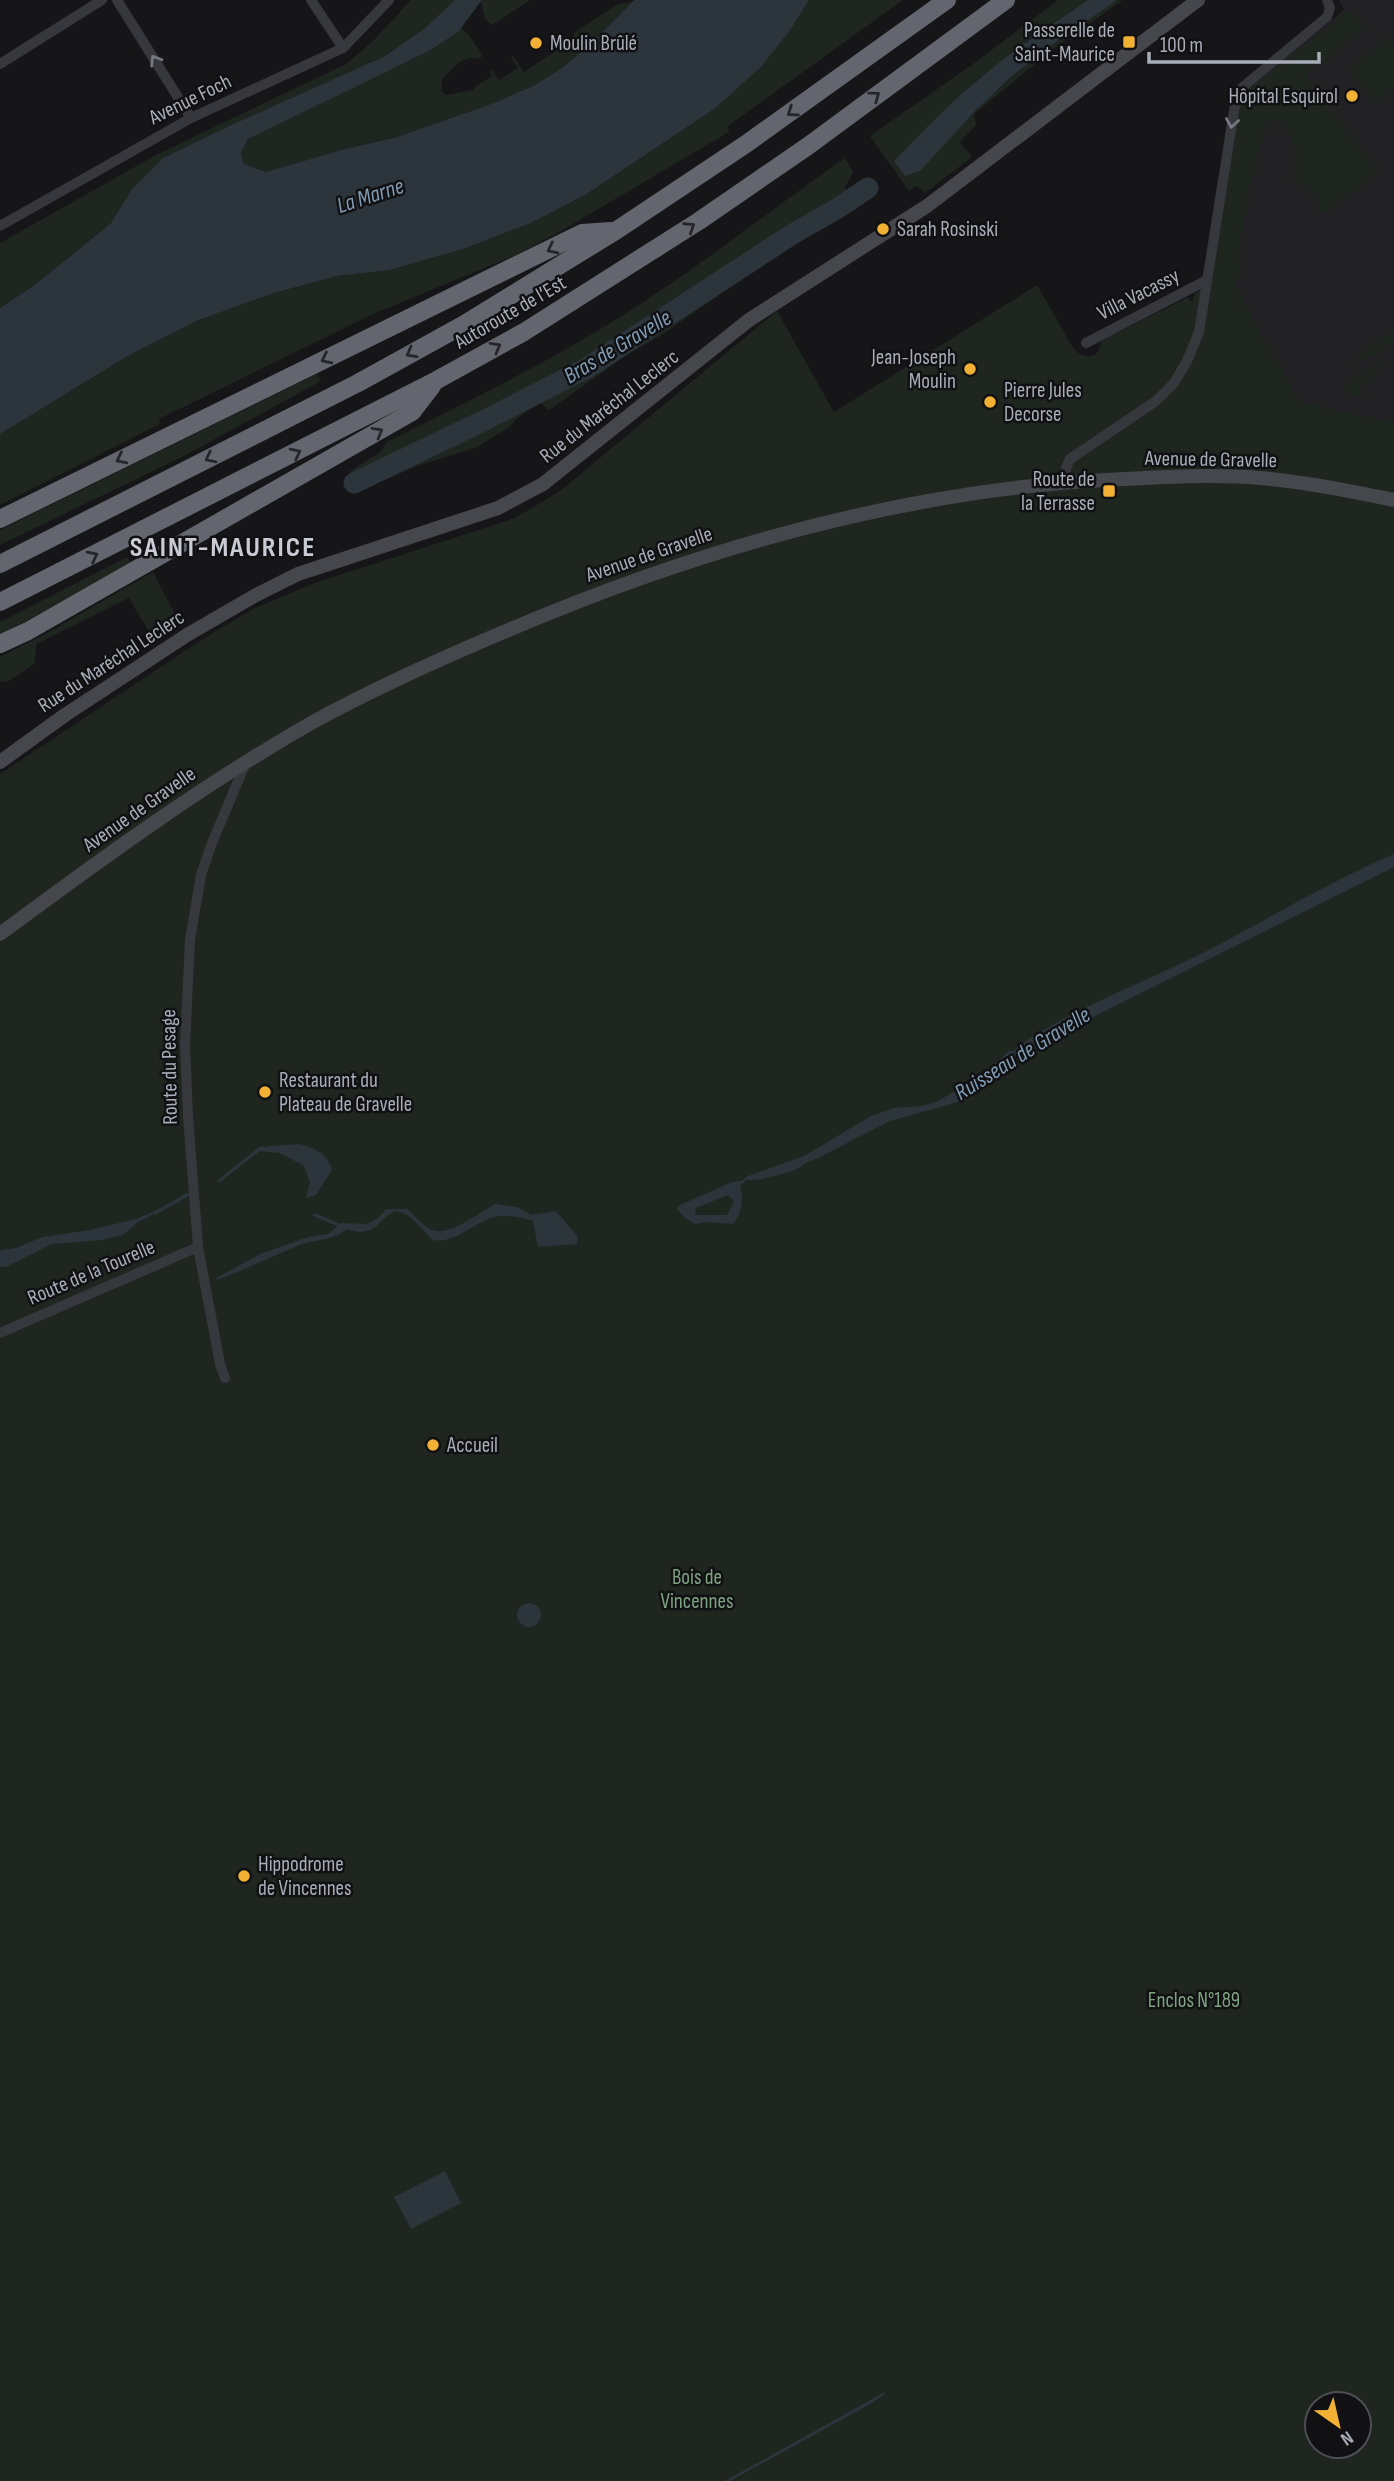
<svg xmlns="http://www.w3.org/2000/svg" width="1394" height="2481" font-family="'Sofia Sans Condensed',sans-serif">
<rect width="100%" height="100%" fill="#161618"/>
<polygon fill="#222225" points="1339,0 1394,0 1394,424 1299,402 1218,256 1246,90 1344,10"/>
<g fill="#1e261f" fill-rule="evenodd">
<polygon points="411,0 455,0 425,28 385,56 229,126 163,158 132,189 111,223 36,284 0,308 0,243 156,155 346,64 372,42"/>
<polygon points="482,0 530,0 492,25 485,19 481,3"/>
<polygon points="809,0 903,0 728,126 729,132 561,231 516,255 373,314 159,419 160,424 0,505 0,434 4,431 126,357 196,321 274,293 337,276 390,270 463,249 531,223 585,195 717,107 762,66 791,29"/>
<path d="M1058,0H1088L1033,37L978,79L894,161L921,170C967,112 1025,63 1086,21C1096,14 1110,0 1123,0L1057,46L974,114L976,125L960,142L972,157L925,193L917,186L909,191L870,136L973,64Z"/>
<path d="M633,1L595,40L563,67L535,85L494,103L397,137L341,150L266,172L244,164L241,153L248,139L365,80L414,59L461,28L469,35L483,56L478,59C462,54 453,69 442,79V92L446,95L473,90L476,86L492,76L489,71L492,70L499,80L518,68L511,57L513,56L524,72L571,41L575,32L616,5Z"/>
<path d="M1351,9L1366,27L1305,75L1379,172L1322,215C1316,208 1319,203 1315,197C1310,189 1301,185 1293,182C1298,160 1298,138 1280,122H1269C1258,140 1239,235 1240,258C1240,263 1242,269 1243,274L1233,282L1299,402L1394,423V2481H0V774L198,642L253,609L312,584L515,518L560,491L777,311L834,412L1037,285L1072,346C1079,354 1084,359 1096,354L1100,348L1101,341L1188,297L1192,302L1195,293L1206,287L1236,98ZM1317,2404H1359V2446H1317Z"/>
<polygon points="1389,37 1394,43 1394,88 1374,104 1348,69"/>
<path d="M845,158L853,172L845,188L858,208L786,249L660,336L627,355L549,410L540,403L520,416L508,428L475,448L420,465L358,491L349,472L380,452L387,442C471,400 557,358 636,307C708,260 775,207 845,158Z"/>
<polygon points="1394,329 1394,342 1366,360 1364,357 1357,362 1355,359"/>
<polygon points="1379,361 1381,362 1372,382 1362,382 1361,398 1346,394 1344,386 1346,383"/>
<polygon points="317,374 321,381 184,456 0,545 0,530"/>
<polygon points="127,557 130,562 118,571 0,635 0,622"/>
<polygon points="153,572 180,624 153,638 129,598 36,644 35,663 9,681 0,682 0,657 44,635"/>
</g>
<g fill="#2c353c" fill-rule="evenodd">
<polygon points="455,0 482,0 458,32 429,51 248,139 241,153 244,164 266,172 341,150 397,137 494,103 535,85 563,67 595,40 634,0 809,0 791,29 762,66 717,107 585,195 531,223 463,249 390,270 337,276 274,293 196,321 126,357 0,434 0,308 36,284 111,223 132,189 163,158 229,126 385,56 425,28"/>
<path d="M1088,0H1117L1052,45L1010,78L975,111L921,170L905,176L894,161C921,133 949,104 979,79C1013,50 1051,25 1088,0Z"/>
<path d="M1394,854V867L1017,1055C999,1069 988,1088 969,1099L890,1121L814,1160C805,1162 801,1168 792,1171C777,1176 762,1180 746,1180L740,1186C744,1200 742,1213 733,1224L706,1222L695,1224L685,1218L677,1209L678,1206L732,1182L741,1181L748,1176L804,1156L871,1116L894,1108L922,1106L938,1101L980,1077L1009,1051H1015L1017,1047C1075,1007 1141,984 1203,953C1267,920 1328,882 1394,854ZM728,1195L734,1201L727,1215H695L696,1208Z"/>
<path d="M300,1144C315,1149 328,1153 332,1170L316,1195L306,1198L310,1182L303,1165L279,1153L260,1151L219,1183L218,1180L259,1147Z"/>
<path d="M496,1204L517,1207L531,1215L556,1211L578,1237L577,1244L538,1247L533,1221C522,1218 506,1214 494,1217C473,1223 455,1244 433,1240C423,1231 410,1211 394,1211C375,1224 373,1238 347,1229C333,1241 316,1239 300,1245C272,1256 245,1270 217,1280L216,1278L260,1254L308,1237L328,1234L342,1223L367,1224L378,1218L386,1209H407C414,1215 421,1224 428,1228C447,1241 479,1211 496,1204Z"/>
<polygon points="158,1210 149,1217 138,1222 123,1235 102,1240 52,1244 6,1267 0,1267 0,1250 16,1248 43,1237 90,1230 136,1219"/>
<circle cx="529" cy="1615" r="12"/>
<polygon points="445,2171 461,2203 411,2229 394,2197"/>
<polygon points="883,2393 886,2393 872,2403 730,2481 725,2481"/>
</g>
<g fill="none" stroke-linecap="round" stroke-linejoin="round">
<g stroke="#2c353c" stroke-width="3.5">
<polyline points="155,1213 187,1195"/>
<polyline points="315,1215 339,1225"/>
</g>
<polyline stroke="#2c353c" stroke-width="21" points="354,483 483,421 587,368 791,235 838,208 868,188"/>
<g stroke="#37383d" stroke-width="10">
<polyline points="117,0 191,118"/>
<polyline points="311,0 343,48"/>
<polyline points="0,64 102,0"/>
<polyline points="0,226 191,118 343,48 389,0"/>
<polyline points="1086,343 1207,280"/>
<polyline points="1066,482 1066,468 1070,459 1156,401 1174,383 1187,361 1199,332 1236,98 1239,90 1327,17 1330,8 1327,0"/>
<polyline points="0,1333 198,1247"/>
<polyline points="225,1378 220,1364 198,1247 188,1116 185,1045 190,940 201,875 212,843 246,762"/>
</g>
<g stroke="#45474d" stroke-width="14">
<polyline points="0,762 65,715 187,635 256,595 298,574 498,508 543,484 749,320 927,206 1198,0"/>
<path d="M0,934C101,859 204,784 313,722C377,687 444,657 511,629C706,546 911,488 1124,479C1169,477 1215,474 1260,478C1305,482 1350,491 1394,500"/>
</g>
<g stroke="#63666e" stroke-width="18">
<polyline points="0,519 582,233 610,231"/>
<polyline points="0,564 358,383 463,325 617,230 746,144 947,0"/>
<polyline points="0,602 437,380 524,332 699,221 808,146 1006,0"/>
<polyline points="0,644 28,631 412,412 432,386"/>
</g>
</g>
<defs><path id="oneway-chevron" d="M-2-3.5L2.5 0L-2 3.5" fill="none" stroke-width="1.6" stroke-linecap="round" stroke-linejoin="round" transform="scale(1.75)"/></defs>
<g stroke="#757881">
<use href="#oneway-chevron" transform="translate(155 60) rotate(-122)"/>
<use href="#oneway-chevron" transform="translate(1232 123) rotate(99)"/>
</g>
<g stroke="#26262a">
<use href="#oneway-chevron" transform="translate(875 96) rotate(-36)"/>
<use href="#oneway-chevron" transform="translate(792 112) rotate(145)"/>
<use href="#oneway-chevron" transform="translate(690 227) rotate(-33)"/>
<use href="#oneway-chevron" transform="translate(552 249) rotate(153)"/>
<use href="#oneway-chevron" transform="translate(496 347) rotate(-29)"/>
<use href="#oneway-chevron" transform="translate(411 353) rotate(151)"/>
<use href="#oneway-chevron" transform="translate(326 359) rotate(154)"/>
<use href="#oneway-chevron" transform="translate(378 432) rotate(-30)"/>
<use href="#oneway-chevron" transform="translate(296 453) rotate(-27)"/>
<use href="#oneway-chevron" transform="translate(210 458) rotate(153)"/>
<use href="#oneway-chevron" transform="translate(121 459) rotate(154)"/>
<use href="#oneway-chevron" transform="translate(93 556) rotate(-27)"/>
</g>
<g fill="#f2b134" stroke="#111113" stroke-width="2.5">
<rect x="1122" y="35" width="14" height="14" rx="3.5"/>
<circle cx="536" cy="43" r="7"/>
<circle cx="1352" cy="96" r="7"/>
<circle cx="883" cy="229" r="7"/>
<circle cx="970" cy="369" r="7"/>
<circle cx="990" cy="402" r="7"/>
<rect x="1102" y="484" width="14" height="14" rx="3.5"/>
<circle cx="265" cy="1092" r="7"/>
<circle cx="433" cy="1445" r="7"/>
<circle cx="244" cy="1876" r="7"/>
</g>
<g text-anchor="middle" stroke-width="5" stroke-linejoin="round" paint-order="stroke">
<g font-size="21" fill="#a8adb8" stroke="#111113" text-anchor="start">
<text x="1115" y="37" text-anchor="end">Passerelle de<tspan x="1115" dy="24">Saint-Maurice</tspan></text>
<text x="550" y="50">Moulin Brûlé</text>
<text x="1338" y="103" text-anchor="end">Hôpital Esquirol</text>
<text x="897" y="236">Sarah Rosinski</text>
<text x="956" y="364" text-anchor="end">Jean-Joseph<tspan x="956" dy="24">Moulin</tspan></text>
<text x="1004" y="397">Pierre Jules<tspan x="1004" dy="24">Decorse</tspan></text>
<text x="1095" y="486" text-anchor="end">Route de<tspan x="1095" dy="24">la Terrasse</tspan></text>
<text x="279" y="1087">Restaurant du<tspan x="279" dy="24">Plateau de Gravelle</tspan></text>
<text x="447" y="1452">Accueil</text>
<text x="258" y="1871">Hippodrome<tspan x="258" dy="24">de Vincennes</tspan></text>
</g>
<g font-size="21" fill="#a8adb8" stroke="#111113">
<text transform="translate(190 99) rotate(-26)" y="7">Avenue Foch</text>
<text transform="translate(1138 294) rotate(-27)" y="7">Villa Vacassy</text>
<text transform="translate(510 312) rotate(-30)" y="7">Autoroute de l’Est</text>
<text transform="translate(609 406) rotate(-38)" y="7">Rue du Maréchal Leclerc</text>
<text transform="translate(1211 459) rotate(1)" y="7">Avenue de Gravelle</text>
<text transform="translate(649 554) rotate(-19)" y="7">Avenue de Gravelle</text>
<text transform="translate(111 661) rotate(-33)" y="7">Rue du Maréchal Leclerc</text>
<text transform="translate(139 809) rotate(-35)" y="7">Avenue de Gravelle</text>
<text transform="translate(169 1067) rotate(-91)" y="7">Route du Pesage</text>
<text transform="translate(91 1272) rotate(-23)" y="7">Route de la Tourelle</text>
</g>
<g font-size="21" fill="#7fa381" stroke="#111113">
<text x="697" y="1584">Bois de<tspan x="697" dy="24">Vincennes</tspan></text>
<text x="1194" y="2007">Enclos N°189</text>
</g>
<g font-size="23" font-style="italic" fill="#7f9bb3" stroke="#111113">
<text transform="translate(370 195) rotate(-18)" y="8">La Marne</text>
<text transform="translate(617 346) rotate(-31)" y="8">Bras de Gravelle</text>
<text transform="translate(1022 1053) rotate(-32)" y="8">Ruisseau de Gravelle</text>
</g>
<g font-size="28" font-weight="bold" letter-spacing="2" fill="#c9ccd4" stroke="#111113">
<text x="223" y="556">SAINT-MAURICE</text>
</g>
</g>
<g transform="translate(1338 2425) rotate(146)"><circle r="33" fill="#111113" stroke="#4d4f55" stroke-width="2"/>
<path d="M0-5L12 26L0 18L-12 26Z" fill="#f2b134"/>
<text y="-10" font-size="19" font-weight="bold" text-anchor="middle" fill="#a8adb8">N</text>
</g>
<path d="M1149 52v10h170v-10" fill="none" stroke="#a8adb8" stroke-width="3.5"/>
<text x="1160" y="52" font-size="21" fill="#a8adb8" stroke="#111113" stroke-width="5" paint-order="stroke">100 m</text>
</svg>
